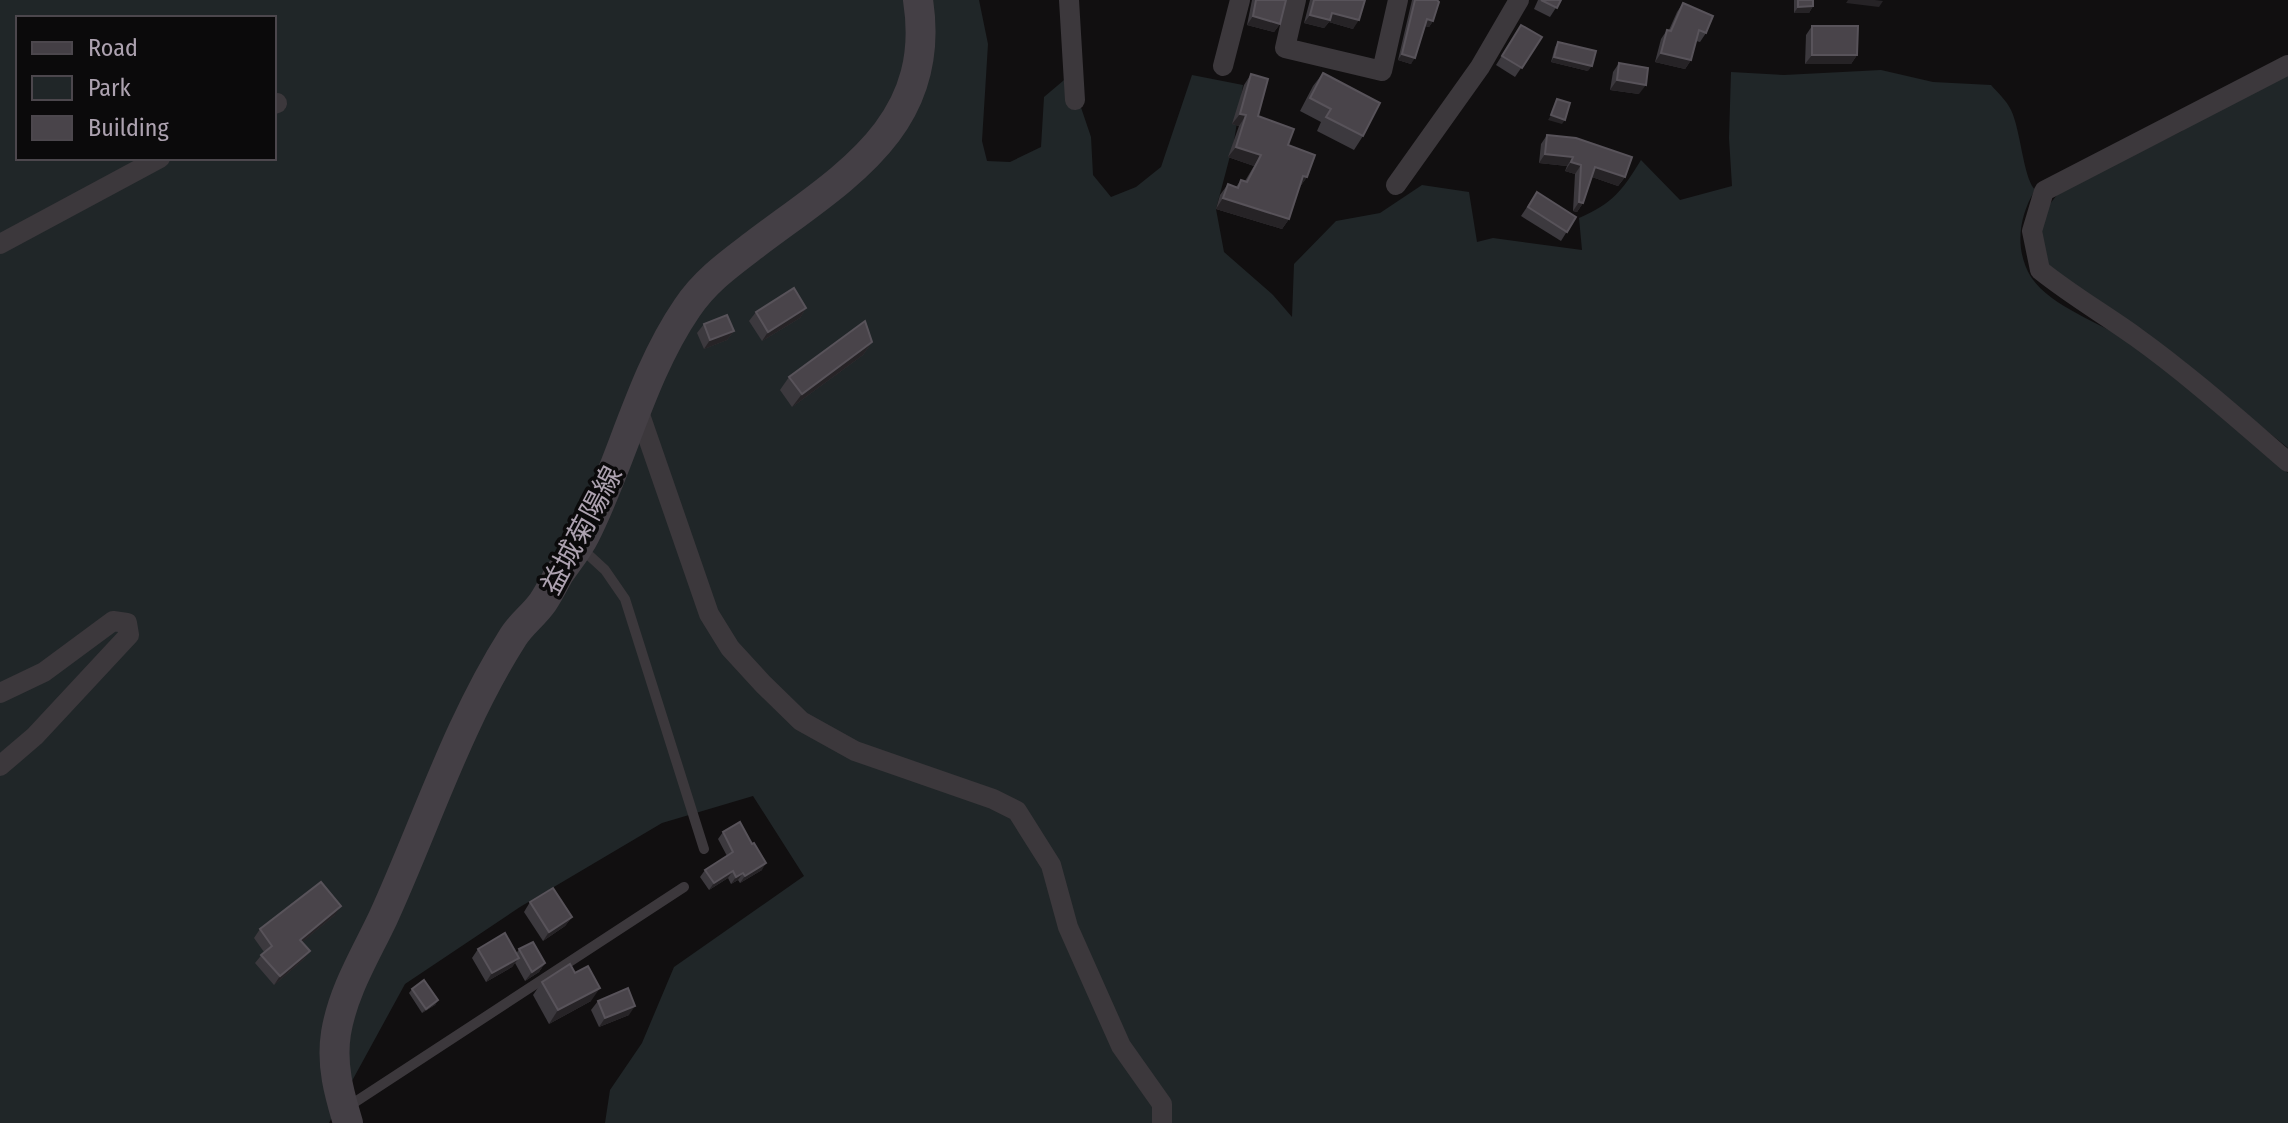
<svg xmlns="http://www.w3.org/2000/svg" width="2288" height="1123" font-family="'Fira Sans Condensed','Noto Sans JP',sans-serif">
<rect width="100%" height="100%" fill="#110f10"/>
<g fill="#202628" fill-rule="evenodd">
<path d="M0,0H979L988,44L982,141L987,161L1010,162L1041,147L1044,97L1070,75L1091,137L1093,175L1111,197L1136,187L1161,167L1192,75L1243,85L1234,141L1216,209L1224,252L1273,295L1292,317L1294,264L1336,221L1380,213L1422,185L1469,192L1477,242L1493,238L1582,250L1579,218C1613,203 1622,191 1641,160L1680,200L1732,186L1729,138L1731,72L1784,75L1881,70L1933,82L1991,85C1997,92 2007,101 2011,110C2021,131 2023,177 2035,190C2019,216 2014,249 2031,277C2050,306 2099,322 2128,341C2185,379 2236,428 2288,473V1123H605L610,1090L642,1043L674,967L804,876L753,796L662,823L520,907L405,984L329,1123H0ZM18,18H274V158H18Z"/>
<polygon points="2288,73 2288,448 2186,366 2186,363 2144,332 2071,287 2046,262 2041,234 2046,209 2060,191 2182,131 2188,122"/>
</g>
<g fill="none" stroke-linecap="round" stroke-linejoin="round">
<g stroke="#3c383c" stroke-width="10">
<polyline points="580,547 605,570 625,599 704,849"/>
<polyline points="346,1108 684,887"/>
</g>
<g stroke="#3c383c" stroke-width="20">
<polyline points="1069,0 1075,100"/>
<polyline points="1296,0 1285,48 1382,71 1398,0"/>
<path d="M2288,65L2044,191L2032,231L2040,270C2071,295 2104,314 2136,337C2189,375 2238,419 2288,462"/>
<polyline points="1223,66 1240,0"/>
<polyline points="274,104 277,103"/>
<polyline points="1396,185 1480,67 1519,0"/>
<polyline points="0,244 160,158"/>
<polyline points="638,409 709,614 730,648 763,684 801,721 855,751 993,799 1017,811 1051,865 1068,927 1121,1046 1162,1104 1162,1123"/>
<polyline points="0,693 44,672 113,621 127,623 129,635 35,736 0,766"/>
</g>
<path stroke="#443f45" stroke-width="30" d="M348,1123C339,1093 331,1065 336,1033C343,991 365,956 383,918C426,824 457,725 513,637C521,624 534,615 543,602C549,593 554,583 559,574C568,561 578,549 585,535C622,462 641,375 687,308C705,281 729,264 754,245C841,179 938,127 918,0"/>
</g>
<g fill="#3c393e">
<polygon points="1252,0 1286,0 1280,24 1274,32 1247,25"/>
<polygon points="1310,0 1365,0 1353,29 1329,22 1324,28 1304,23"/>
<polygon points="1412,0 1437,0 1433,21 1429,27 1425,26 1411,64 1398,60"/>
<polygon points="1538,0 1561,0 1550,17 1534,9"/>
<polygon points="1794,0 1813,0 1813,6 1809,13 1794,13"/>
<polygon points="1683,3 1706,33 1700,42 1696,41 1691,60 1685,69 1655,62 1661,39 1667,30 1669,30 1677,12"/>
<polygon points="1521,25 1542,37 1515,77 1496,65"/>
<polygon points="1812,26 1857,55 1851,64 1805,64 1806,35"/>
<polygon points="1558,42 1588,71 1551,62 1555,47"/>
<polygon points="1619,63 1639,94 1610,90 1613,72"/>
<polygon points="1323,73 1363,136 1354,150 1317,131 1321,122 1300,111 1313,86"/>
<polygon points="1251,74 1258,116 1288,145 1307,177 1299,188 1289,219 1282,229 1216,209 1220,195 1228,184 1236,187 1241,180 1245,181 1254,166 1228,157 1239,126 1232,124 1244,85"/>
<polygon points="1547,135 1625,177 1618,186 1592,177 1583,203 1577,212 1573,211 1575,174 1565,171 1567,166 1539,163 1541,144"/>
<polygon points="1537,192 1576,217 1561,241 1521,216"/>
<polygon points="806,308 800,318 762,341 749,321 756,312"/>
<polygon points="704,324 734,331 727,340 704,349 697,333"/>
<polygon points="872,342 863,355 792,407 780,390 789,377"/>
<polygon points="723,832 762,870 740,883 738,880 731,884 728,878 709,890 700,877 705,870 727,856 718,839"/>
<polygon points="530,902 572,917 565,926 543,941 524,912"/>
<polygon points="335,915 302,942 310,951 304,959 274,985 255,963 264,952 254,938 260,929"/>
<polygon points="478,949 516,954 519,949 545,963 539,972 525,981 515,963 512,967 486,982 472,958"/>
<polygon points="542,982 591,1001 549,1024 533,995"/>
<polygon points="412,989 438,1000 435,1005 422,1013 409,993"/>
<polygon points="598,1001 629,1015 599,1027 591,1010"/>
</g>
<g fill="#262326">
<polygon points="1848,0 1875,0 1883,1 1879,7 1846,3"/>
<polygon points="1813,6 1809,13 1794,13 1798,7"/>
<polygon points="1332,13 1359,20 1353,29 1329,22 1324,28 1304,23 1310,15"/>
<polygon points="1253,16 1280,24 1274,32 1247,25"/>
<polygon points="1427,19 1433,21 1429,27 1423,25"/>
<polygon points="1661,53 1691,60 1685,69 1655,62"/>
<polygon points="1402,54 1415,58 1411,64 1398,60"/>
<polygon points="1812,55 1857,55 1851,64 1805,64"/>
<polygon points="1554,57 1592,66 1588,71 1551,62"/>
<polygon points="1617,80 1646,85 1639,94 1610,90"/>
<polygon points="1240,114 1246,115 1239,126 1232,124"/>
<polygon points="1551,115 1565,120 1562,124 1548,120"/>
<polygon points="1236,147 1261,155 1254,166 1228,157"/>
<polygon points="1545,154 1573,157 1567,166 1539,163"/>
<polygon points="1571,162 1581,165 1575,174 1565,171"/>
<polygon points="1595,167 1625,177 1618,186 1589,176"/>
<polygon points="1303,176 1307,177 1299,188"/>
<polygon points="1223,198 1289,219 1282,229 1216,209"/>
<polygon points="1579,202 1583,203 1577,212 1573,211"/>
<polygon points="806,308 800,318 762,341 768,332"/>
<polygon points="734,331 727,340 704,349 710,340"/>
<polygon points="872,342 863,355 792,407 802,394"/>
<polygon points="766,863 762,870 740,883 745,876"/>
<polygon points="733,871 728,878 709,890 714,883"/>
<polygon points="743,873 738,880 731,884 736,877"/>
<polygon points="341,906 335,915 295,948 300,940"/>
<polygon points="572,917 565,926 543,941 549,932"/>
<polygon points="310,951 304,959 274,985 280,976"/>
<polygon points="519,958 512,967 486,982 492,973"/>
<polygon points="545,963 539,972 525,981 532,972"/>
<polygon points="600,988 591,1001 549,1024 558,1010"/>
<polygon points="438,1000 435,1005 422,1013 426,1009"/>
<polygon points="635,1006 629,1015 599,1027 605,1018"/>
</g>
<g fill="#49444a" stroke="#58535a" stroke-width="2">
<polygon points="1256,0 1286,0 1280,24 1253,16"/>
<polygon points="1314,0 1365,0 1359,20 1332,13 1330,20 1310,15"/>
<polygon points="1415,0 1437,0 1439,2 1433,21 1427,19 1415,58 1402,54"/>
<polygon points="1541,0 1561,0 1557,8"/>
<polygon points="1798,0 1813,0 1813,6 1798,7"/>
<polygon points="1683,3 1713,16 1706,33 1699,30 1691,60 1661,53 1667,30 1671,31"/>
<polygon points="1521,25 1542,37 1522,68 1502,56"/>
<polygon points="1812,26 1858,26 1857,55 1812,55"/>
<polygon points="1558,42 1596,51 1592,66 1554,57"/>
<polygon points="1619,63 1648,68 1646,85 1617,80"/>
<polygon points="1323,73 1380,103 1363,136 1326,117 1331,109 1310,98"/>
<polygon points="1251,74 1268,79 1258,116 1294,129 1288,145 1315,155 1307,177 1303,176 1289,219 1223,198 1228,184 1238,188 1241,180 1247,182 1261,155 1236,147 1246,115 1240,114"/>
<polygon points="1557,99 1570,103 1565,120 1551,115"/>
<polygon points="1547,135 1576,138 1632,157 1625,177 1595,167 1583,203 1579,202 1581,165 1571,162 1573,157 1545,154"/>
<polygon points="1537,192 1576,217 1567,232 1528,207"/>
<polygon points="794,288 806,308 768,332 756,312"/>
<polygon points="727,315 734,331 710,340 704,324"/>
<polygon points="865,321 872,342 802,394 789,377"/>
<polygon points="740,822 752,844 754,843 766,863 745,876 743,873 736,877 733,871 714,883 705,870 733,852 723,832"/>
<polygon points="321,882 341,906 300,940 310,951 280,976 261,955 272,946 260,929"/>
<polygon points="553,888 572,917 549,932 530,902"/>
<polygon points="505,933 519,958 492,973 478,949"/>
<polygon points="533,942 545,963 532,972 519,949"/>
<polygon points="570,964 575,973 588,966 600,988 558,1010 542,982"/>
<polygon points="424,980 438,1000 426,1009 412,989"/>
<polygon points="628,988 635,1006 605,1018 598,1001"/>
</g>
<g text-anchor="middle" stroke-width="7" stroke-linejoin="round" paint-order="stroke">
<g font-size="28" fill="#ada2b0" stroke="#0b0a0b">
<text transform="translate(581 530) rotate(-62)" y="10">益城菊陽線</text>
</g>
</g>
<rect x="16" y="16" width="260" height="144" fill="#0b0a0b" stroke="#4c474d" stroke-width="2"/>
<rect x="32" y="42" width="40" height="12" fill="#443f45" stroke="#4c474d" stroke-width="2"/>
<text x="88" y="56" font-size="24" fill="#ada2b0">Road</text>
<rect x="32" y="76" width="40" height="24" fill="#202628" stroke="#4c474d" stroke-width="2"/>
<text x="88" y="96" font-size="24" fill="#ada2b0">Park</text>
<rect x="32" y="116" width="40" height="24" fill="#49444a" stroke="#4c474d" stroke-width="2"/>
<text x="88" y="136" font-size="24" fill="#ada2b0">Building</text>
</svg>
